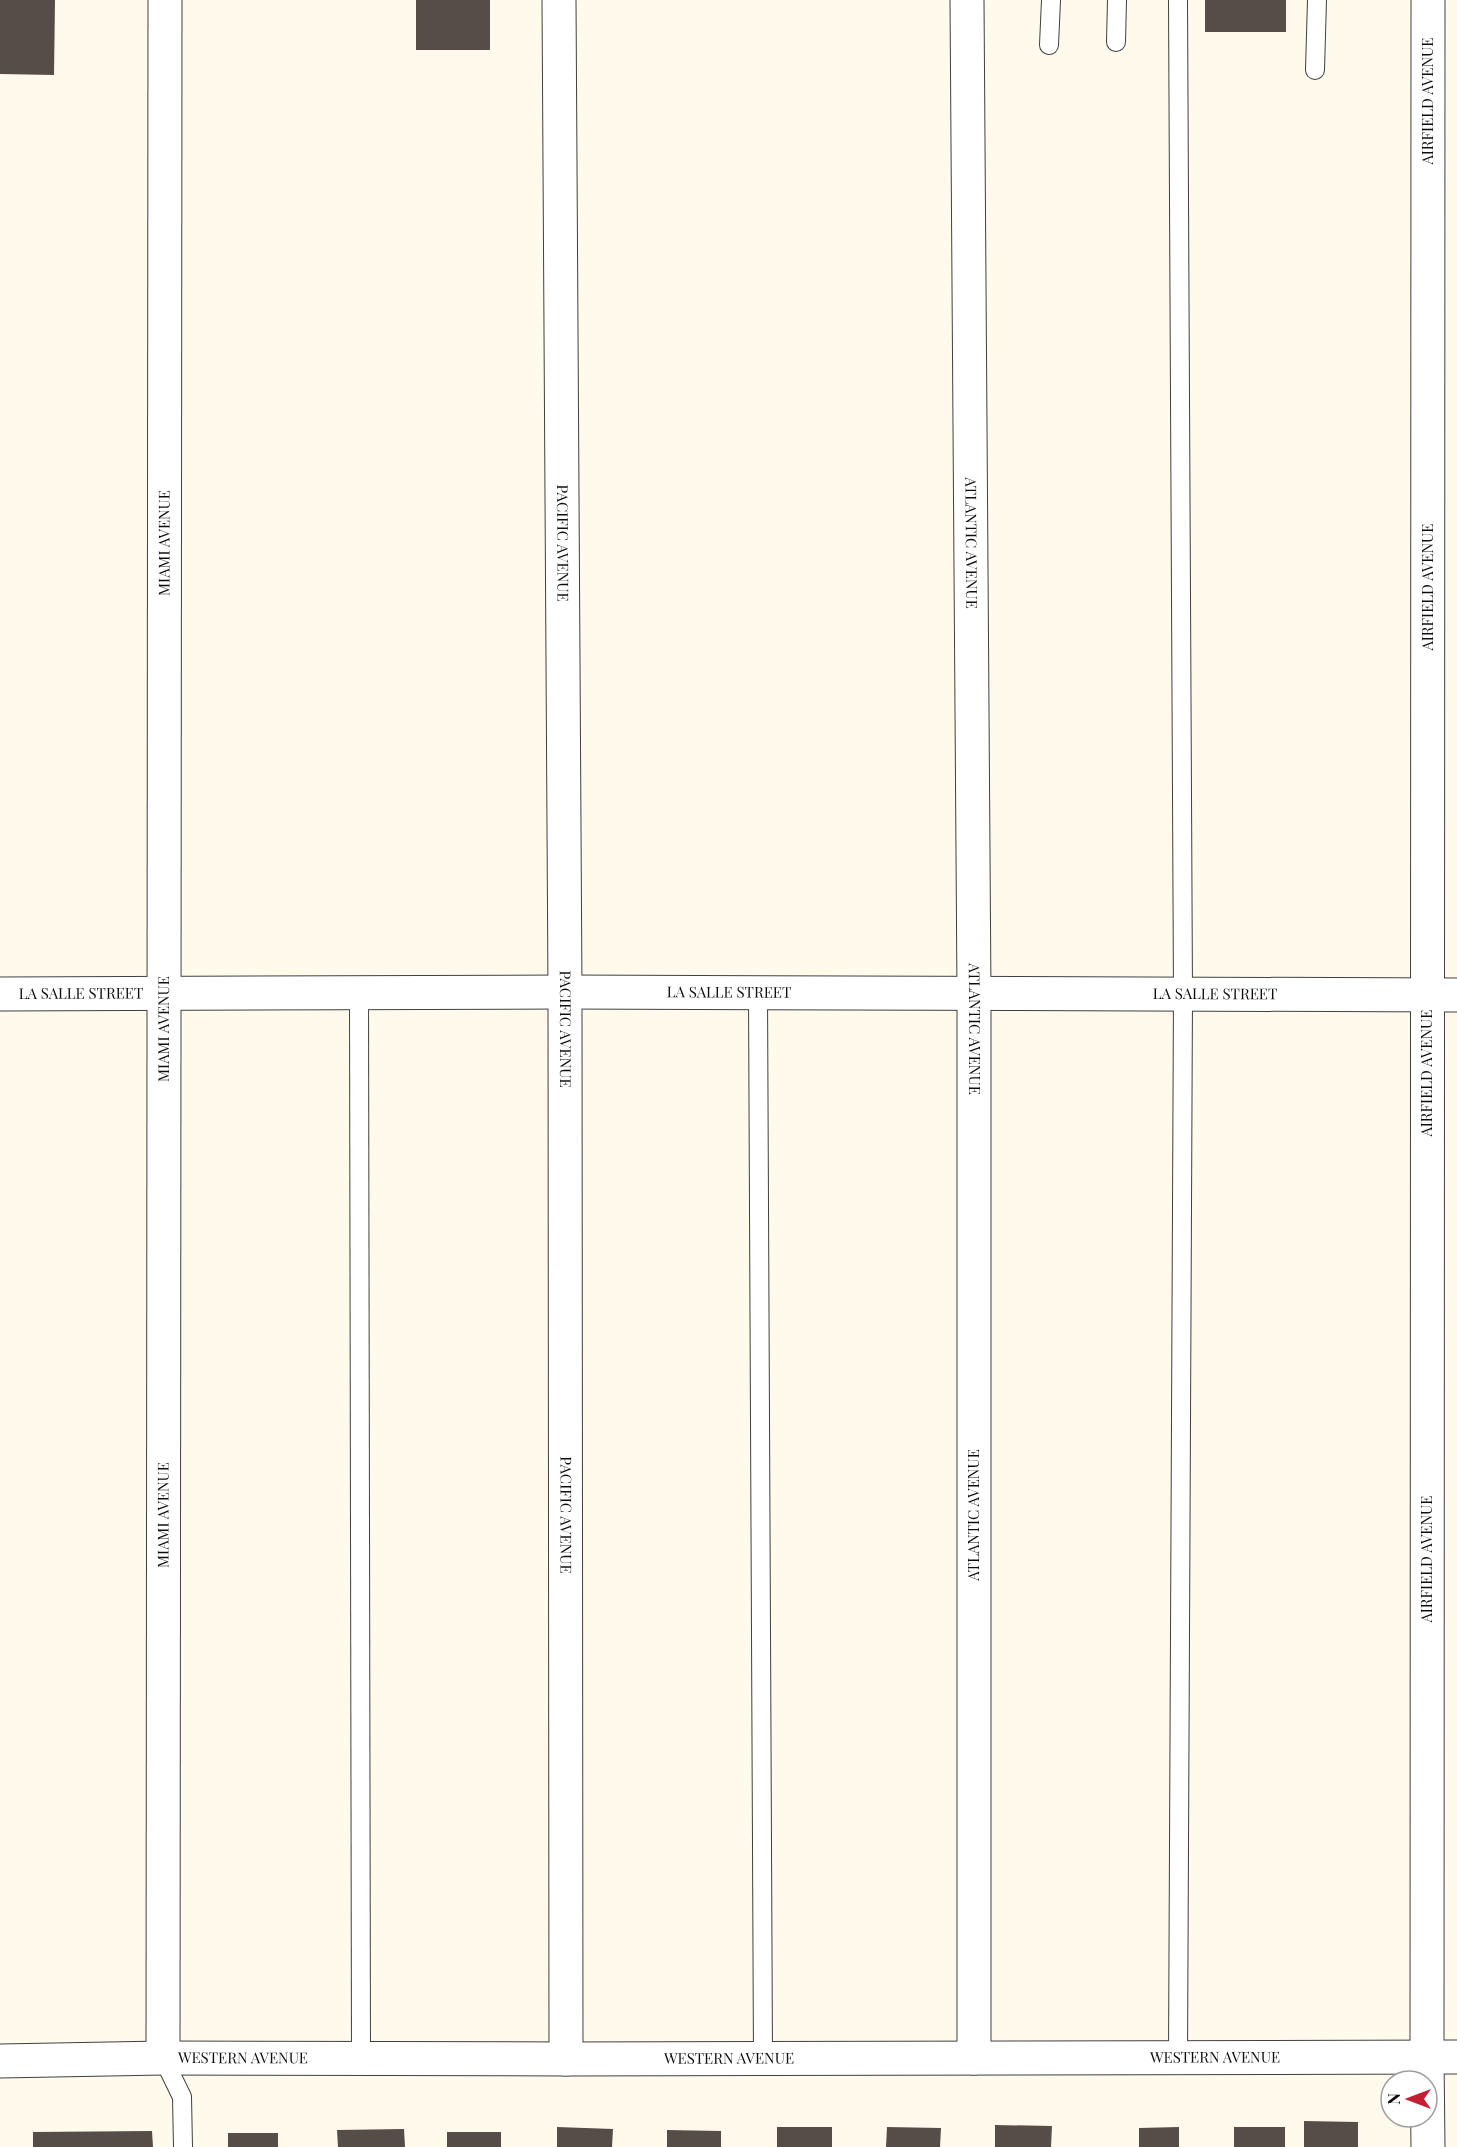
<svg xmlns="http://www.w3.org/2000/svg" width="1457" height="2147" font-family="'Playfair Display',serif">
<rect width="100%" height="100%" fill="#fffaec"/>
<g fill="#564d49">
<polygon points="0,0 55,0 54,75 0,74"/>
<rect x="416" y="0" width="74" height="50"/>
<rect x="1205" y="0" width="81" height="32"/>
<polygon points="1304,2121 1358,2122 1358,2147 1304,2147"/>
<polygon points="995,2125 1052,2126 1051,2147 995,2147"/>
<polygon points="557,2127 613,2129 612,2147 557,2147"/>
<rect x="777" y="2127" width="55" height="20"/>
<polygon points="887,2127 941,2128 940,2147 886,2147"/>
<polygon points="1179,2127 1179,2147 1139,2147 1139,2128"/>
<rect x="1234" y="2127" width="51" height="20"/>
<polygon points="404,2129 405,2147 338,2147 337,2130"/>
<polygon points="667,2130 721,2131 721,2147 667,2147"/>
<polygon points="152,2131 153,2147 33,2147 33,2132"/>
<rect x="447" y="2132" width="54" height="15"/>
<rect x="228" y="2133" width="50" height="14"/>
</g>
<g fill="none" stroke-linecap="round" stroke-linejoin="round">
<g stroke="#404040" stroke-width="20">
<g id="service">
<polyline points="1116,42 1117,0"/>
<polyline points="1049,45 1051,0"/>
<polyline points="1315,70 1317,0"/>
<polyline points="359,992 361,2059"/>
<polyline points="758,993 763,2059"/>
<polyline points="163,2058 182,2097 183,2147"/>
<polyline points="1178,2058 1183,994 1178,0"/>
</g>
</g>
<g stroke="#404040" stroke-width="35">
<g id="minor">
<path id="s1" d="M559,0L565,992L566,2059"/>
<path id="s2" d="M967,0L974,994V2058"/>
<path id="s3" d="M0,994L565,992L1457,995"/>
<path id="s4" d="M163,2058L165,0"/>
<path id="s5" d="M1428,2147L1427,2057L1428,0"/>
</g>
</g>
<g stroke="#404040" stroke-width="35">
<g id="tertiary">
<path id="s6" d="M0,2061L163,2058L566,2059L1457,2057"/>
</g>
</g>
<use href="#service" stroke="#fff" stroke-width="18"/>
<use href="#minor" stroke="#fff" stroke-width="33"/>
<use href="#tertiary" stroke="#fff" stroke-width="33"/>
</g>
<g text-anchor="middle" stroke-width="6" stroke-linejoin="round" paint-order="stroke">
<g font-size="15" fill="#0d0d0d" stroke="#fff">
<text dy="5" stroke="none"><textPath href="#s5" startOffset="2046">AIRFIELD AVENUE</textPath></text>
<text dy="5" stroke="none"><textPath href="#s4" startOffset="1515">MIAMI AVENUE</textPath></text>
<text dy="5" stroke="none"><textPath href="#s2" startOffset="543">ATLANTIC AVENUE</textPath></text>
<text dy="5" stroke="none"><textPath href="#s1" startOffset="543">PACIFIC AVENUE</textPath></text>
<text dy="5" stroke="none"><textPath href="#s5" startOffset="1560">AIRFIELD AVENUE</textPath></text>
<text dy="5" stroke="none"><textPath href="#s3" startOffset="729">LA SALLE STREET</textPath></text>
<text dy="5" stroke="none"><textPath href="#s3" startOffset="81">LA SALLE STREET</textPath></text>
<text dy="5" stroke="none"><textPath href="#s3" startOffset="1215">LA SALLE STREET</textPath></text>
<text dy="5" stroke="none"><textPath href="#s4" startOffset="1029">MIAMI AVENUE</textPath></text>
<text dy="5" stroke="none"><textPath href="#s2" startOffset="1029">ATLANTIC AVENUE</textPath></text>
<text dy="5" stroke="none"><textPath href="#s1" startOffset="1029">PACIFIC AVENUE</textPath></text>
<text dy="5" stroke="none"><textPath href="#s5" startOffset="1074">AIRFIELD AVENUE</textPath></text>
<text dy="5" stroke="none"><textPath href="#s4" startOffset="543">MIAMI AVENUE</textPath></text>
<text transform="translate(974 1515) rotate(-90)" y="5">ATLANTIC AVENUE</text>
<text dy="5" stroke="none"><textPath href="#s1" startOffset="1515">PACIFIC AVENUE</textPath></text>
<text dy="5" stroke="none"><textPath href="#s5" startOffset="588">AIRFIELD AVENUE</textPath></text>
<text dy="5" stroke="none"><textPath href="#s6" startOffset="243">WESTERN AVENUE</textPath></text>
<text dy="5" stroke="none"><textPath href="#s6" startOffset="1215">WESTERN AVENUE</textPath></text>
<text dy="5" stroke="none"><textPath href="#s6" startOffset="729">WESTERN AVENUE</textPath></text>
</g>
</g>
<g transform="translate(1409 2099) rotate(270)"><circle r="28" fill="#ffffff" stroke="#9e9e9e" stroke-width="1.5"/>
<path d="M0-4.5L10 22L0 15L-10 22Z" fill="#c31e33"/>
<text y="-9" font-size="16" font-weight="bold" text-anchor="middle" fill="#0d0d0d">N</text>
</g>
</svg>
